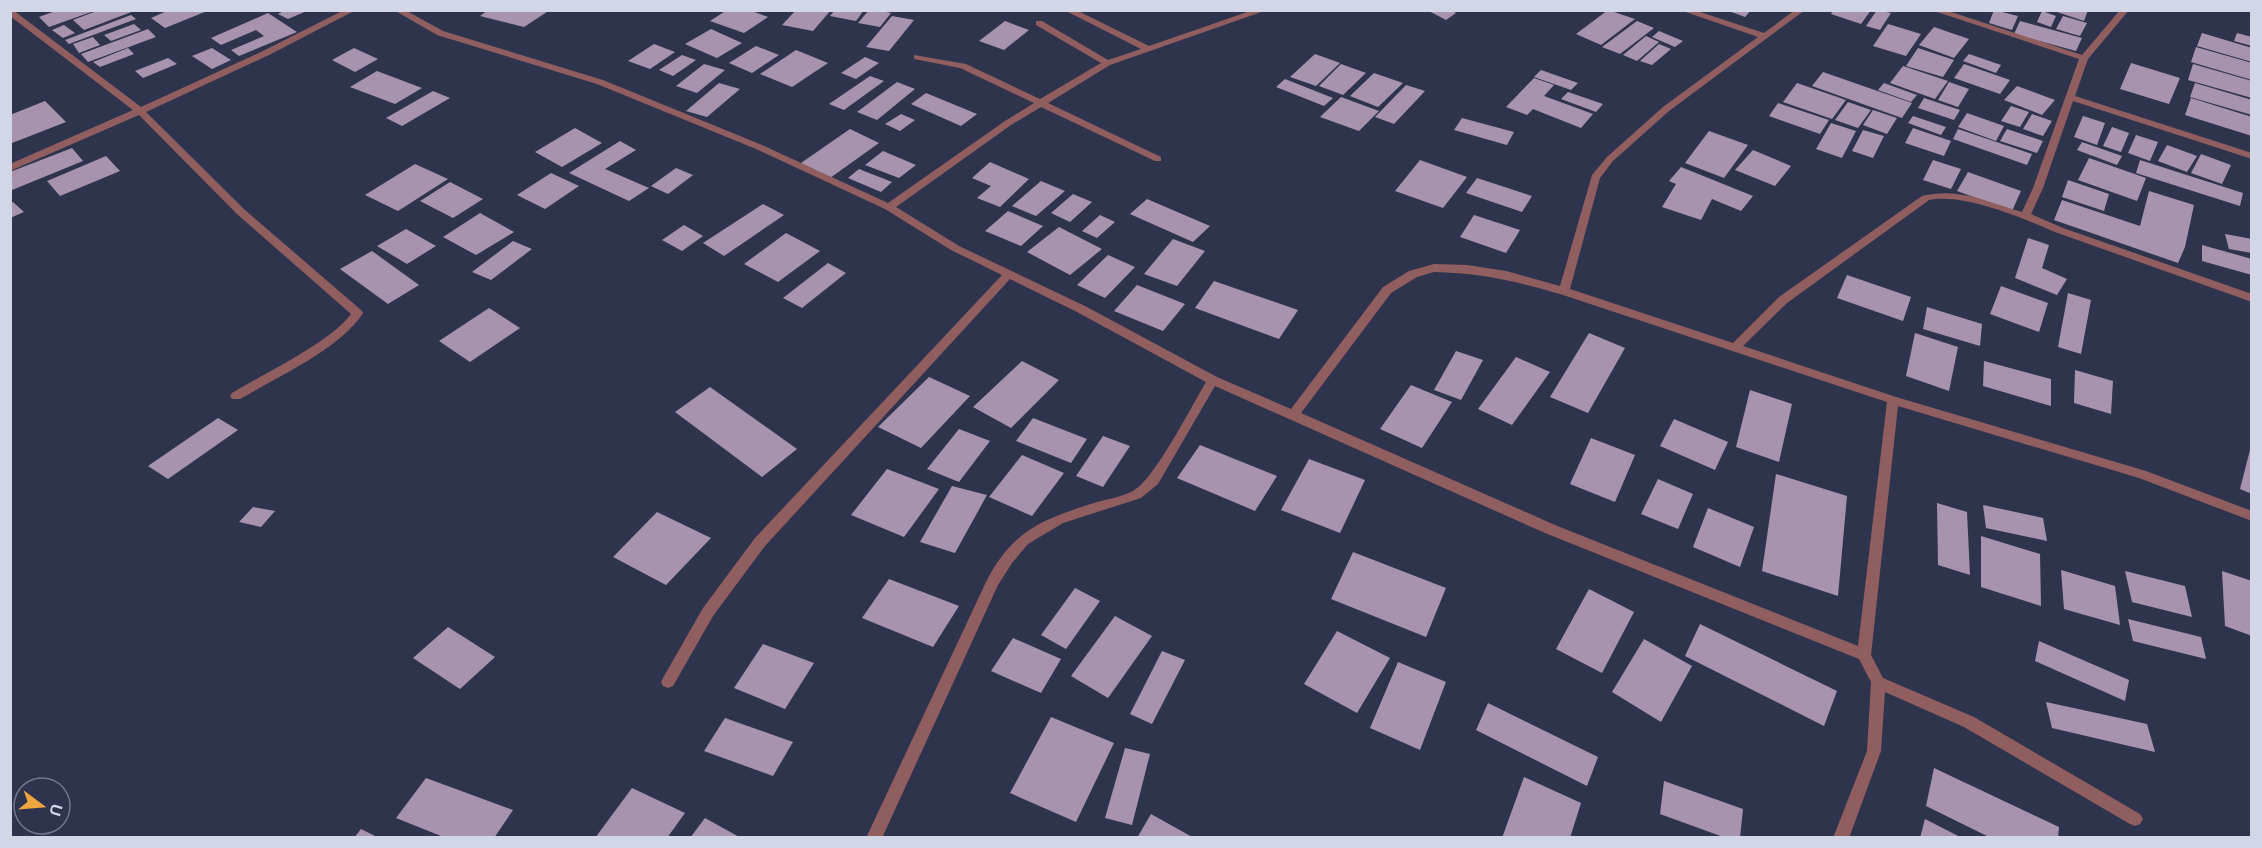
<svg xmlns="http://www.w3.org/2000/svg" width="2262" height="848" font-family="Arial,sans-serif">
<rect width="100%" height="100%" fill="#2f344e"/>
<g fill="#a893ae">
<polygon points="58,10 94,10 94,11 49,27 39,17"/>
<polygon points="99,10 134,10 134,11 84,30 73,20"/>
<polygon points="169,10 207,10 207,11 165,28 151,18"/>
<polygon points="285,10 309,10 288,19 278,14"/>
<polygon points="488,10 550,10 524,27 480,16"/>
<polygon points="727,10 749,10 768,17 744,33 710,21"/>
<polygon points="796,10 831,10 813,31 782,25"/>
<polygon points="835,10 864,10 856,21 830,16"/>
<polygon points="869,10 877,10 891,13 880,27 858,23"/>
<polygon points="1427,10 1450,10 1456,13 1446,20"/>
<polygon points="1608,10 1635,19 1601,45 1576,34"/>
<polygon points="1726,10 1751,10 1745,17"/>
<polygon points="1833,10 1871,10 1861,24 1831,14"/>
<polygon points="1877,10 1891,13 1880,30 1866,26"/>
<polygon points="1994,10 2018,16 2012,30 1989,23"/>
<polygon points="2051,10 2088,10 2084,21"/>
<polygon points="2042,11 2056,16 2051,27 2037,22"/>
<polygon points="268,13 297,32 239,56 231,50 264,36 256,30 221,45 211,38"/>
<polygon points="131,15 136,19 69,44 65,40"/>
<polygon points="892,16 914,20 889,51 866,47"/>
<polygon points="2063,16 2087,23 2080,36 2056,29"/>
<polygon points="1005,21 1029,30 1004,50 979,41"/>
<polygon points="1637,21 1654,28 1620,54 1602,47"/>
<polygon points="2020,21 2082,38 2076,51 2014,34"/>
<polygon points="134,24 141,30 111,41 104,35"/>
<polygon points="1888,24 1921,34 1906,56 1873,46"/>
<polygon points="64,25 75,33 63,38 52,30"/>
<polygon points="1934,27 1969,39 1954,58 1919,45"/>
<polygon points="148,29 156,37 88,62 81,54"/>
<polygon points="711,29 742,43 717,58 685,44"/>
<polygon points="1659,31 1683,41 1675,47 1652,37"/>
<polygon points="2202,33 2252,48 2252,62 2197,46"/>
<polygon points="2237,33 2252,37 2252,46 2234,41"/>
<polygon points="1646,36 1659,42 1637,61 1623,55"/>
<polygon points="93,37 100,45 79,53 73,44"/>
<polygon points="654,44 675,52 650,69 628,61"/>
<polygon points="1659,44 1671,49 1652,65 1640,61"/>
<polygon points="756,46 779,55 752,73 729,63"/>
<polygon points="2196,47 2252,63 2252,80 2191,62"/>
<polygon points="128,48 134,54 100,67 93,62"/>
<polygon points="212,48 231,60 212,69 192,56"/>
<polygon points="354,48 378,59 355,72 332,60"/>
<polygon points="1918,48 1954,60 1943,77 1906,66"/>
<polygon points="796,50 828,63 792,87 760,74"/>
<polygon points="1315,54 1340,63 1316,86 1290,77"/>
<polygon points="1969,54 2001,65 1996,73 1963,61"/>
<polygon points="682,55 696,60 673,76 659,70"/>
<polygon points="865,57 879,63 856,79 841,73"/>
<polygon points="168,58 177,64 143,78 135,71"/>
<polygon points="2131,63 2180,78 2169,104 2120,89"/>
<polygon points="704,64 725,70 697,93 676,86"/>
<polygon points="1341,64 1366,73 1343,95 1319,86"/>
<polygon points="1964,64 2010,80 2000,94 1954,78"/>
<polygon points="2193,64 2252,81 2252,98 2188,80"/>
<polygon points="1903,66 1948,81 1935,99 1890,83"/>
<polygon points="1541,70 1578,83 1571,90 1534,77"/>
<polygon points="377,71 422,88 395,104 350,87"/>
<polygon points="1823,72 1912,103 1902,118 1812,86"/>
<polygon points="1374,73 1403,83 1378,107 1350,96"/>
<polygon points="870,76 884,81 844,110 829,104"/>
<polygon points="1534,78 1554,85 1544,96 1593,114 1581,128 1533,109 1527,115 1506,107"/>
<polygon points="1285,79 1333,98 1324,106 1276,87"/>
<polygon points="897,82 915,89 877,120 857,112"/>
<polygon points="1949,82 1969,89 1958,107 1938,100"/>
<polygon points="719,83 740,89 707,117 686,111"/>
<polygon points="1797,83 1846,100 1832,119 1783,102"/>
<polygon points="1884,83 1917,95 1911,102 1878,90"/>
<polygon points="2195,83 2252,100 2252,115 2190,97"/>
<polygon points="1406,85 1425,91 1394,124 1375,117"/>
<polygon points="2017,86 2055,100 2042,115 2004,100"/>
<polygon points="433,91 450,98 402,126 386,118"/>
<polygon points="1568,92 1603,104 1596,112 1561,99"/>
<polygon points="926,93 977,114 961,126 911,104"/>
<polygon points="1341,97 1379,111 1359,131 1320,117"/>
<polygon points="1924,98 1960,110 1954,120 1918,108"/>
<polygon points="2191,98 2252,117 2252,136 2185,115"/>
<polygon points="45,101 66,122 12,143 10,115"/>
<polygon points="1848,102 1871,110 1858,128 1835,120"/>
<polygon points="1778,103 1829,120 1820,134 1769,116"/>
<polygon points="2011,106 2029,112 2020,127 2001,121"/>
<polygon points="1873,110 1897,118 1887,134 1863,125"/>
<polygon points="1967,113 2004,126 1996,141 1958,127"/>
<polygon points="901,114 915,120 900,131 885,124"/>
<polygon points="2032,114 2052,121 2043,136 2023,129"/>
<polygon points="1913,116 1946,127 1941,135 1908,123"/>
<polygon points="2083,116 2105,123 2097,145 2074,137"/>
<polygon points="1462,118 1514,132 1507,145 1454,130"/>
<polygon points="1831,123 1856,131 1842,158 1816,149"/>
<polygon points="2112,127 2129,133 2121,152 2103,146"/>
<polygon points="575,128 602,143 562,167 535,152"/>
<polygon points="1913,128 1951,141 1944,156 1905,143"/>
<polygon points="850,129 879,143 830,178 801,163"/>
<polygon points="1958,129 2032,154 2027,165 1953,139"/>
<polygon points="2007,129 2043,141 2037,153 2000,141"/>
<polygon points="1863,130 1884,136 1873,158 1852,151"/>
<polygon points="1709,131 1748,145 1724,178 1685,163"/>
<polygon points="2136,135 2158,142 2150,161 2128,153"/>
<polygon points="620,141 636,150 605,169 649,188 629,201 569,173"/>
<polygon points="2082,142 2122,156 2117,165 2077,150"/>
<polygon points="2167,145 2197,156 2187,172 2158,161"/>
<polygon points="72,148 83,161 12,190 10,189 10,172"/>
<polygon points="1753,150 1791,166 1775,186 1735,170"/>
<polygon points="883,151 916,165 899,178 865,165"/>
<polygon points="2201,154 2231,165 2222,184 2191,173"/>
<polygon points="106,156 120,171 60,196 47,181"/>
<polygon points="2089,158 2146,178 2137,201 2078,180"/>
<polygon points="1420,160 1467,177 1443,208 1395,191"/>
<polygon points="1933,160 1961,169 1951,189 1923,180"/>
<polygon points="2140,160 2243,193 2240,206 2136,173"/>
<polygon points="990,162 1029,179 1000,207 977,198 991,186 972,178"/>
<polygon points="415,164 448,179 398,211 365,195"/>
<polygon points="1681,167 1753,196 1741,211 1712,199 1701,220 1662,207 1676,184 1669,181"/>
<polygon points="676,168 693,175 668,194 651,186"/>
<polygon points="859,169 892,182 881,192 848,178"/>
<polygon points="1968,172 2021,191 2012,211 1957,191"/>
<polygon points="551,173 579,186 545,209 517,195"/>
<polygon points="1477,178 1532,196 1522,212 1466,193"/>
<polygon points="2068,180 2109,194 2104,211 2062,197"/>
<polygon points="1041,181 1065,191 1036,216 1012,206"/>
<polygon points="450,182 483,199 453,218 420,201"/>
<polygon points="2149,191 2194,205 2185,247 2178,263 2054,220 2062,200 2140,226"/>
<polygon points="1073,194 1092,202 1070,222 1051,213"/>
<polygon points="1147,199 1210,226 1193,242 1130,214"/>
<polygon points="13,202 24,212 10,218 10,204"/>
<polygon points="763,204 784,215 724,256 703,243"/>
<polygon points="1008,211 1043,226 1021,246 985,231"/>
<polygon points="480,213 514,232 476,255 443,237"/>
<polygon points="1100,215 1115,222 1097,238 1082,231"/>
<polygon points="1474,215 1520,230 1506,253 1460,237"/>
<polygon points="684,225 703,236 682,251 662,240"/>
<polygon points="1059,227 1102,249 1070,275 1027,252"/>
<polygon points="406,229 436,246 407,264 377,246"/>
<polygon points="786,233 820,251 778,282 744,264"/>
<polygon points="2225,234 2252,239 2252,253 2229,249"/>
<polygon points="2028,238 2049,245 2042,268 2067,279 2057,295 2015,278"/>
<polygon points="1173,239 1205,251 1177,286 1144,274"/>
<polygon points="513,241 532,249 491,280 472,272"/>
<polygon points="2202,245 2252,259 2252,275 2202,261"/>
<polygon points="372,251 419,285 388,304 340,269"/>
<polygon points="1108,255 1135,267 1105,298 1077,285"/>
<polygon points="828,263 846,273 802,308 783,298"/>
<polygon points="1847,275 1911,297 1903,321 1837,298"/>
<polygon points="1214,281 1298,310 1279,339 1195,308"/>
<polygon points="1137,285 1185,304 1163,331 1114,311"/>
<polygon points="2001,286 2048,303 2039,332 1990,314"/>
<polygon points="2068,293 2091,300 2081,354 2058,347"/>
<polygon points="1927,307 1982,324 1980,346 1923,329"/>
<polygon points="489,308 520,328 470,362 439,341"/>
<polygon points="1589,333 1625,348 1588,413 1550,397"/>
<polygon points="1915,333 1958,347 1949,391 1906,376"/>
<polygon points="1456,351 1483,360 1461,400 1434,390"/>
<polygon points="1516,357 1550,372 1512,425 1478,409"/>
<polygon points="1022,361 1059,380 1011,428 973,407"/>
<polygon points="1984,361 2051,379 2051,406 1983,386"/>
<polygon points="2075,370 2113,381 2111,414 2074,403"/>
<polygon points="929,377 970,396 921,448 878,427"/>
<polygon points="1411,385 1452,402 1422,448 1380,429"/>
<polygon points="710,387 797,449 762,477 675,412"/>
<polygon points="1750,390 1792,404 1779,462 1736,447"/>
<polygon points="218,418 238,430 168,479 148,466"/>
<polygon points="1033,418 1087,439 1071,463 1016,441"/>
<polygon points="1674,419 1728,442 1715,470 1660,446"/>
<polygon points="959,429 990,441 959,482 927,469"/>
<polygon points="1103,436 1130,446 1103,487 1076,476"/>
<polygon points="1591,438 1635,455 1615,502 1570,484"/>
<polygon points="1200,445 1277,476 1255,511 1177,478"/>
<polygon points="2251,446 2252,446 2252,494 2240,489"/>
<polygon points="1022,455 1064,473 1032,516 989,497"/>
<polygon points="1309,459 1365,480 1340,533 1281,510"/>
<polygon points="887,469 939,489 904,537 851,515"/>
<polygon points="1776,474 1847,496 1838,596 1762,571"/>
<polygon points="1658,479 1693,494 1678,529 1641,514"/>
<polygon points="952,486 987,495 955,553 920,542"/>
<polygon points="1937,503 1967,512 1970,575 1938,565"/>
<polygon points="1983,505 2043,518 2047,541 1986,528"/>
<polygon points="253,507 275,511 261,527 239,522"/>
<polygon points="1708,508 1754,527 1740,567 1693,547"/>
<polygon points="657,512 711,538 666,585 613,557"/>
<polygon points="1981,536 2040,554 2041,606 1981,587"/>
<polygon points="1353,552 1446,588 1426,637 1331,599"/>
<polygon points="2061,570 2115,586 2120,625 2064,609"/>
<polygon points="2125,571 2185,586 2192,617 2132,602"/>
<polygon points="2222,571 2252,581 2252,636 2225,626"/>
<polygon points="889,579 959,606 933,647 862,618"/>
<polygon points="1075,588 1100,601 1066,649 1041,635"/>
<polygon points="1589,589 1634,612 1602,673 1556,649"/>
<polygon points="1115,616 1152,636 1108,698 1071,676"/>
<polygon points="2128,619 2201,637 2206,659 2133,641"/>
<polygon points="1700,624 1837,691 1824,726 1685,656"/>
<polygon points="448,627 495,657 460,689 413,658"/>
<polygon points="1337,631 1390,658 1357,713 1304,684"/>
<polygon points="1013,638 1061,659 1041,693 991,671"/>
<polygon points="1644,639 1692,666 1661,722 1612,692"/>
<polygon points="2039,641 2129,680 2125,701 2035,661"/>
<polygon points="763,644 814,663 785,709 734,688"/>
<polygon points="1162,651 1185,660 1152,724 1130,714"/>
<polygon points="1398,662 1446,682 1420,750 1370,728"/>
<polygon points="2046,702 2147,724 2155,752 2052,728"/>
<polygon points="1488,703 1598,757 1587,786 1476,730"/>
<polygon points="1051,717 1114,743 1076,822 1010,793"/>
<polygon points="725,718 793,742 773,776 704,751"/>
<polygon points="1125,748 1150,754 1132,825 1105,818"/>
<polygon points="1934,768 2059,827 2058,838 1991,838 1926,806"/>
<polygon points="1524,777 1581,803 1570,838 1502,838"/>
<polygon points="426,778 513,810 494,838 446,838 396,818"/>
<polygon points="1664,781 1743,809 1740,838 1726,838 1660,814"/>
<polygon points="632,788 685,813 667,838 595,838"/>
<polygon points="1151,814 1194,838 1137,838"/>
<polygon points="705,818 741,838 690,838"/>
<polygon points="1925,819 1962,838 1920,838"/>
<polygon points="361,829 379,838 354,838"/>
</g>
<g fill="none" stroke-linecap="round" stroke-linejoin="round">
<g fill="#915e5f" fill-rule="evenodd">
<path d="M10,10H13L141,107L261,52L344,10H356L267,56L146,112L245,210L361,310L363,313C340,349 277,377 240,399H232L230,396L232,393C263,374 331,342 351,314L237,214L139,115L10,171V164L133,110L10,16Z"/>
<path d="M394,10H405L443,31L603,80L762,145L888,203L1005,121L1034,103L960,68L914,59V55L966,64L1040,99L1101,63L1036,25V21H1042L1108,60L1141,49L1064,10H1076L1149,46L1253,10H1267L1110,65L1048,103L1161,157V161H1155L1041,107L1011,125L896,207L959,246L1085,306L1217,377L1291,409L1383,287L1409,271L1434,264L1467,265L1506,271L1560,286L1592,175L1607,157L1663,107L1758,37L1680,10H1694L1764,33L1795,10H1805L1669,111L1613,161L1600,178L1570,289L1733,343L1779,297L1922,196C1958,187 1988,202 2022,212L2033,188L2079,59L1931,10H1945L2082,55L2120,10H2129L2088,59L2075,96L2252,153V159L2073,101L2043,188L2031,214L2063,228L2252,294V302L2055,232C2022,218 1965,193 1929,200L1787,303L1743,346L1896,397L2146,471L2252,511V521L2139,478L1898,406L1871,655L1883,678L1974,717L2140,814L2143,819L2140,824L2135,826L2130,824L1964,727L1885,692L1881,751L1849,838H1833L1867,751L1871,682L1859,659L1545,533L1215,386L1158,484L1141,498L1063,523L1028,544L1012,563L998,585L882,838H866L986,582C1013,529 1044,519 1097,502C1108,499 1122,497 1133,491C1155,479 1191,407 1206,382L1077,312L1010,279L765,546L713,616L673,686L668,688L663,686L661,682L663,678L703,608L755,538L1002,275L951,250L885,209L756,149L597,84L437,35ZM1434,272C1480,273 1516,281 1560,294L1887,402L1858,646L1555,525L1301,413L1391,293L1417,277Z"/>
</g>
</g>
<rect width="2262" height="848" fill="none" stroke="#d2d6e7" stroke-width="24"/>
<g transform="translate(42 806) rotate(106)"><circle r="28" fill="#2f344e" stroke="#70758b" stroke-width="1.5"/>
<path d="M0-4.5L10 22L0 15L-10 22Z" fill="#f0a63f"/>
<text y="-9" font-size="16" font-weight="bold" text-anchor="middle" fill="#d2d6e7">U</text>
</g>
</svg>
